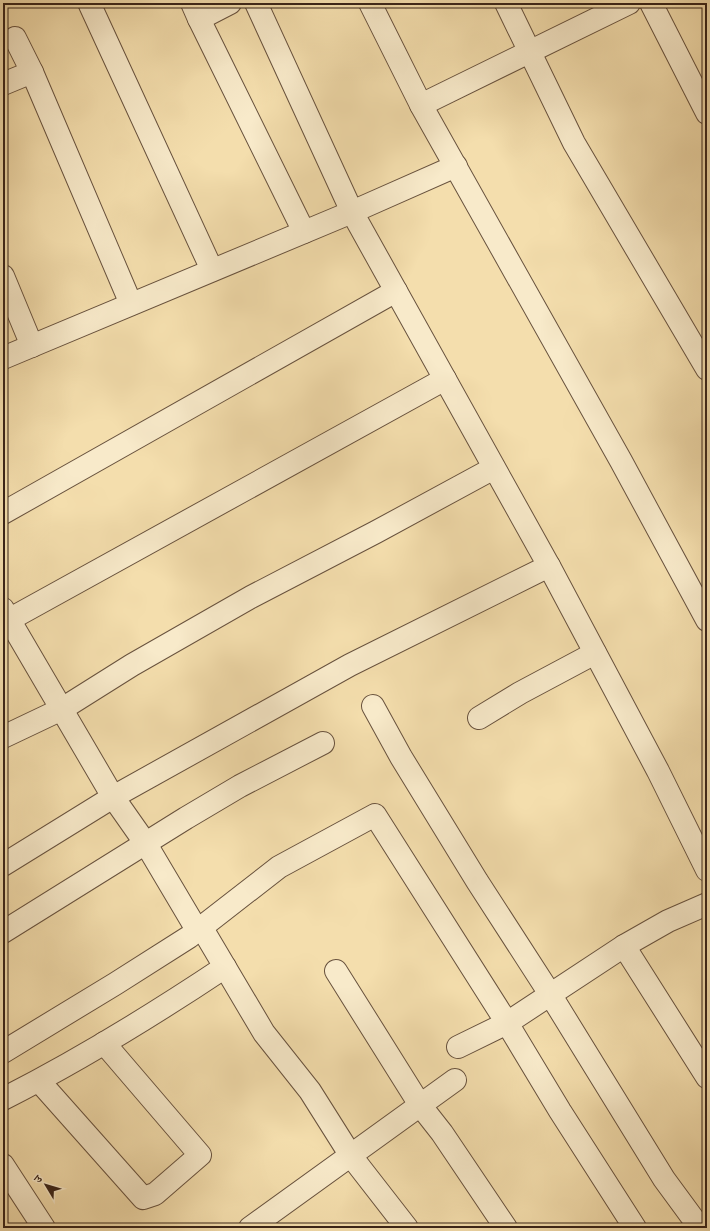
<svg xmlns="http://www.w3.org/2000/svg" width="710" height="1231" font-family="'Old Standard TT','Noto Serif Devanagari',serif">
<rect width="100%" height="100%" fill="#f4dead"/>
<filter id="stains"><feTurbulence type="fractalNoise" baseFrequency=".005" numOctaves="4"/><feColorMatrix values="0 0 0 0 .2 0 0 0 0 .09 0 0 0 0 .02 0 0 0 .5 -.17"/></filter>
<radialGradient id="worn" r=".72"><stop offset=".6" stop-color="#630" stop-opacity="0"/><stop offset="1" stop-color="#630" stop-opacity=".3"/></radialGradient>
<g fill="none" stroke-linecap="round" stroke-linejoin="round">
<g stroke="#68523e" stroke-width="24">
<g id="minor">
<polyline points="192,3 199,19 304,232"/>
<polyline points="370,3 421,105 621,461 707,620"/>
<polyline points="506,3 574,143 707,369"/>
<polyline points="651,3 707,113"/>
<polyline points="90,5 212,270"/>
<polyline points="199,19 230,3"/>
<polyline points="15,38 32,72 131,304"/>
<polyline points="3,84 32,72"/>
<polyline points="421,105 629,3"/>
<polyline points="3,276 32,346"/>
<polyline points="3,358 352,212 456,166"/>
<polyline points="3,513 396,291"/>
<polyline points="549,566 658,771 707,870"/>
<polyline points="3,609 113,797 146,844 197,930 206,935 264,1033 310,1091 351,1156 407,1228"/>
<polyline points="3,623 445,379"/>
<polyline points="373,706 401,757 477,881 550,994 664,1179 700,1228"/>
<polyline points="479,718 520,693 595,653"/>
<polyline points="3,737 62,709 132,665 251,597 376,532 494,468"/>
<polyline points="3,865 113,797 350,665 549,566 352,212 256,3"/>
<polyline points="3,932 186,818 240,786 323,743"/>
<polyline points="624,946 707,1077"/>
<polyline points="336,971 420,1105 442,1133 506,1228"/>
<polyline points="458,1047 507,1023 624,946 668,921 707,904"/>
<polyline points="3,1052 115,984 189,937 279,867 375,815 507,1023 560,1111 635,1228"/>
<polyline points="39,1081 143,1198 155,1194 200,1155 104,1043"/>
<path d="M3,1099C80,1060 153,1015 225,967"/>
<polyline points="3,1165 44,1228"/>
<polyline points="250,1228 455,1080"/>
</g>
</g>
<use href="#minor" stroke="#f8eaca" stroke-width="22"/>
</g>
<rect width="710" height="1231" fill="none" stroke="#f4dead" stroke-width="16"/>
<rect x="4" y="4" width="702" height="1223" fill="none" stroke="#392419" stroke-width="2"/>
<rect x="8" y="8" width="694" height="1215" fill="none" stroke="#392419"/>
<g transform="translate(46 1185) rotate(308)" stroke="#f8eaca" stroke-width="3" paint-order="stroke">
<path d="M0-3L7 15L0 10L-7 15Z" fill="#392419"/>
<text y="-6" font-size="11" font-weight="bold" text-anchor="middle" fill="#392419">उ</text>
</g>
<rect width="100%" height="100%" filter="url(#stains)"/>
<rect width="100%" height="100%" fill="url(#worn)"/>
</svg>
